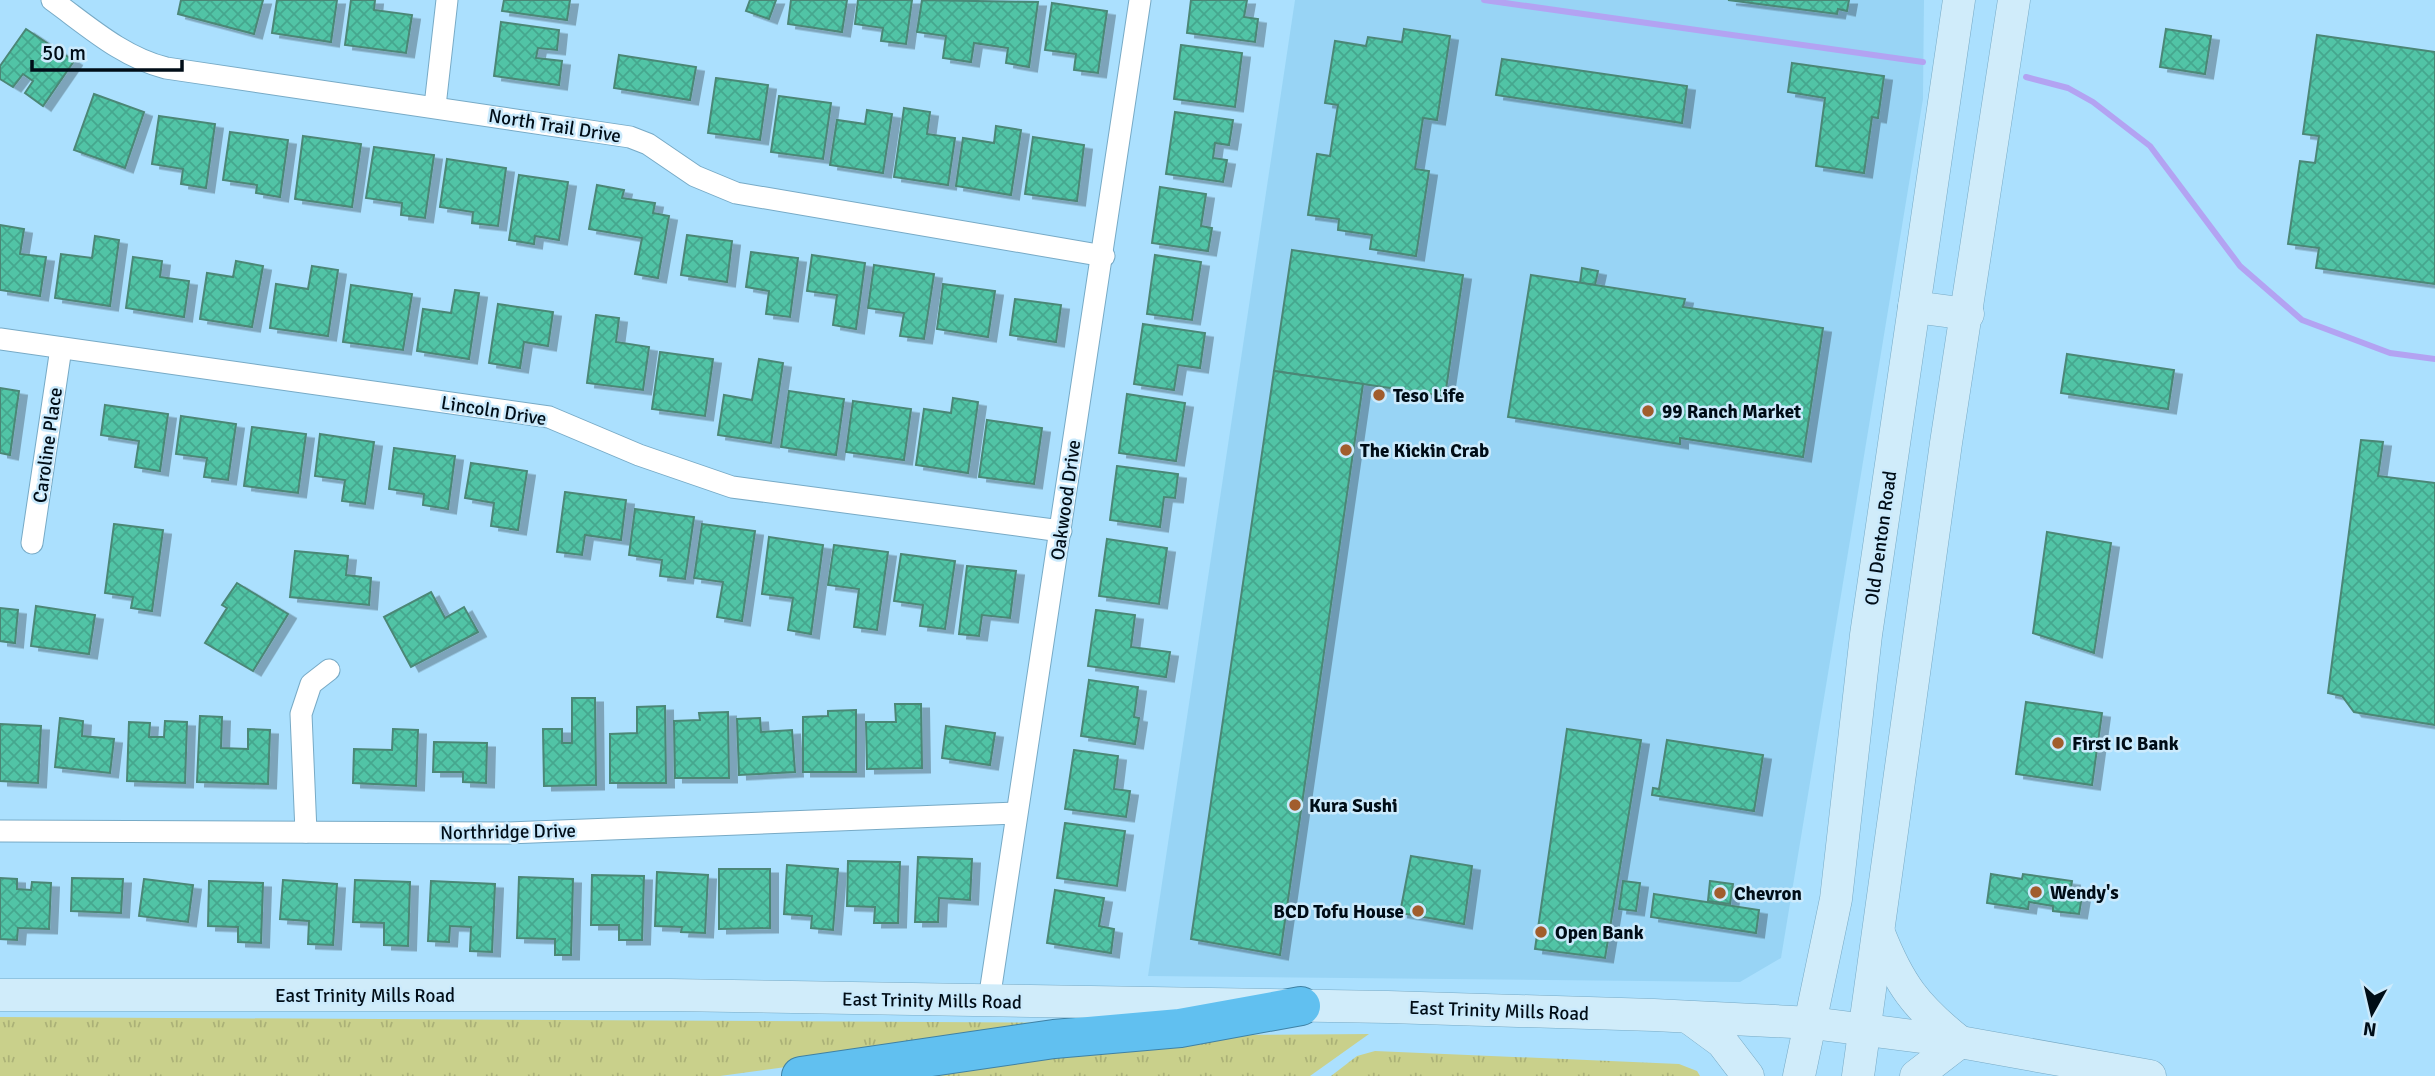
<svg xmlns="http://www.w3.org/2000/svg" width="2435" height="1076" font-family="Signika,sans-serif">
<defs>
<pattern id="grass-tufts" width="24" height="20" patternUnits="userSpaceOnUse" patternTransform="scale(1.75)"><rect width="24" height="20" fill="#c9d08b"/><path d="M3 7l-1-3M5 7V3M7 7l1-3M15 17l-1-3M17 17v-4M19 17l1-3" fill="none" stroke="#abb177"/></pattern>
<pattern id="building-cross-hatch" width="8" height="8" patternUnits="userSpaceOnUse" patternTransform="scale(1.75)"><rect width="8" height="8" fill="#51c4a6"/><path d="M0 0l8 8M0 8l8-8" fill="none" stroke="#45a78e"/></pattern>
<filter id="shadow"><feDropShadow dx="8" dy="4.5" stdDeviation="0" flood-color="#0004"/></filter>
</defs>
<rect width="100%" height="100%" fill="#abe0fe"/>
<polygon fill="#98d4f5" points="1295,0 1924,0 1923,99 1781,958 1740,982 1148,976"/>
<g fill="url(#grass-tufts)">
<polygon points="0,1017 1112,1023 720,1076 0,1076"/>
<polygon points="1369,1034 1310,1076 868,1076 1222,1035"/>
<polygon points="1375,1051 1679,1064 1697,1071 1700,1076 1331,1076 1357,1056"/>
</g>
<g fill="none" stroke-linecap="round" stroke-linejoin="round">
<g stroke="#b3a3f2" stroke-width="6">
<polyline points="1484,0 1923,62"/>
<polyline points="2026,77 2068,88 2093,102 2150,146 2240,266 2302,320 2390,353 2435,359"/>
</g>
</g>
<g fill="url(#building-cross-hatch)" stroke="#4c8776" stroke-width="2" filter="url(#shadow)">
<polygon points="181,0 263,0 254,34 178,14"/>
<polygon points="277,0 337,0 331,42 272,33"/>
<polygon points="351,0 375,0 374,10 412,15 406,53 345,45"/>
<polygon points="504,0 570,0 567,20 502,11"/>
<polygon points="750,0 776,0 769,19 746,11"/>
<polygon points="791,0 847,0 842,32 788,24"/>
<polygon points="858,0 912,0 906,44 881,41 883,28 855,24"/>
<polygon points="922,0 1038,2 1029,67 1006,63 1008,48 974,43 971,62 943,58 946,36 917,32"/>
<polygon points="1191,0 1247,0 1244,17 1258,19 1255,42 1187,33"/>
<polygon points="1728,0 1849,0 1847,11 1838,9 1837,14"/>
<polygon points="1052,3 1107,11 1098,73 1074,70 1076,54 1045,50"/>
<polygon points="501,22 559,30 557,50 538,48 536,58 562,61 559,85 494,76"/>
<polygon points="26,29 74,61 43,106 25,93 33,81 23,74 13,87 0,79 0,66"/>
<polygon points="1404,29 1450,36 1437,120 1423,118 1415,169 1429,171 1416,256 1370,249 1372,235 1338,230 1339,219 1308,215 1317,154 1330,156 1338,105 1325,103 1335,41 1366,46 1368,37 1402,42"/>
<polygon points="2166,29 2211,36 2205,74 2160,67"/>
<polygon points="2317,35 2435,52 2435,284 2316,268 2319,248 2288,244 2300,161 2315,163 2319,136 2303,134"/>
<polygon points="1181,45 1242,53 1235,107 1174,99"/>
<polygon points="619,55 696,67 690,100 614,88"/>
<polygon points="1502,59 1687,86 1682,123 1496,95"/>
<polygon points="1792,63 1884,76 1878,118 1872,117 1864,173 1816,166 1825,98 1788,92"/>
<polygon points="716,78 768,85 760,140 708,133"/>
<polygon points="94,94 144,112 125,168 74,150"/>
<polygon points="779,96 831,103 823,159 771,152"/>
<polygon points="904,108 930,112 927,134 955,138 948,185 894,177"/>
<polygon points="867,110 892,114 883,173 830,165 837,120 865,124"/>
<polygon points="1175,112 1233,120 1229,145 1215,143 1213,158 1227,160 1223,182 1166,174"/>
<polygon points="159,116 215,124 206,188 181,184 183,169 152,164"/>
<polygon points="996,126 1021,130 1011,195 956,186 963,138 994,143"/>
<polygon points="230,132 288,140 280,197 256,193 257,185 223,180"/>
<polygon points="303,136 361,144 352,207 295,199"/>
<polygon points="1033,137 1084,145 1077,201 1025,194"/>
<polygon points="374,147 434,155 425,218 401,215 402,203 366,198"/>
<polygon points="447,159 506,168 498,226 472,223 473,212 440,207"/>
<polygon points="519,175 568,182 559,240 535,236 534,244 509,240"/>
<polygon points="597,185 624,190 622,198 655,203 653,213 669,216 658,278 635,274 642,238 589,229"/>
<polygon points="1160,187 1206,194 1201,226 1212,228 1208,251 1152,243"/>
<polygon points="0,225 24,229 20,254 46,257 40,296 0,290"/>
<polygon points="687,235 732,241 727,282 681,275"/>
<polygon points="95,236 119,240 110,306 55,298 61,254 92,258"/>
<polygon points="1292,250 1463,275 1445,396 1274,371"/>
<polygon points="751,252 798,258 790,317 766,314 769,291 746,287"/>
<polygon points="812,255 865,263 856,329 833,325 837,295 807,291"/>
<polygon points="1155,255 1201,262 1192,320 1147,314"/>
<polygon points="133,257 162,261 160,277 189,281 184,317 126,308"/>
<polygon points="236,261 263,266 252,327 200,319 207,273 233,277"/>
<polygon points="874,265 934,274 924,339 900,336 904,313 868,308"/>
<polygon points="312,266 338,270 328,336 270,328 276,284 308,289"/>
<polygon points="1582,268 1598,271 1595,285 1580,283"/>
<polygon points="1531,275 1685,299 1683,307 1823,328 1803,457 1680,438 1680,444 1508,417"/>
<polygon points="943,284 995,291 988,337 937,329"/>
<polygon points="351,285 412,294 403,350 343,342"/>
<polygon points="455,290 479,293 469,359 417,351 423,309 451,313"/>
<polygon points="1015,299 1061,305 1056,342 1010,335"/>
<polygon points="498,304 553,312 548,346 524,342 520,368 489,363"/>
<polygon points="596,315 619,318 616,342 649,347 643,390 587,383"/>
<polygon points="1143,324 1205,333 1200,368 1178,365 1174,390 1134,384"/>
<polygon points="660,352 713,359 705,416 652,409"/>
<polygon points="2067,354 2174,370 2168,409 2061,393"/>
<polygon points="759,359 783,363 771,443 718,435 724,395 752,400"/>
<polygon points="1274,371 1363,384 1280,955 1191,939"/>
<polygon points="0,388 19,391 10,455 0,453"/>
<polygon points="789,391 844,399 836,455 781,447"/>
<polygon points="1127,394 1185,403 1176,461 1119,453"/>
<polygon points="953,398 978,402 968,473 916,465 924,409 951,413"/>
<polygon points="853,401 911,409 904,460 846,452"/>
<polygon points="105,405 168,414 160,471 135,467 139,441 101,435"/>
<polygon points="181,416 236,424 228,480 204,477 207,458 176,454"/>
<polygon points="987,420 1042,428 1034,484 979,477"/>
<polygon points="252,427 306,434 298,493 244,486"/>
<polygon points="320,434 374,442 365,504 342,501 345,480 315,476"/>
<polygon points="2361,440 2383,442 2378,476 2435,483 2435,725 2354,712 2342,696 2328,693"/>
<polygon points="394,448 455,456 448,509 423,505 424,494 389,489"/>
<polygon points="471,463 527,471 518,530 491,526 494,503 465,498"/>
<polygon points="1117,466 1178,474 1175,498 1164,497 1160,527 1110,520"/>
<polygon points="565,492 626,500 621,540 585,535 582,555 557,552"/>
<polygon points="635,509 694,517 685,579 660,576 662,560 629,555"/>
<polygon points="114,524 163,530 152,611 131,608 133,597 105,593"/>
<polygon points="702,524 755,531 742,621 717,617 723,582 694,578"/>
<polygon points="2047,532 2111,543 2094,653 2033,633"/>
<polygon points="769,537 823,545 811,634 788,630 793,598 762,594"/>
<polygon points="1107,539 1167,548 1159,604 1099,596"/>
<polygon points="834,545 888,552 877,630 854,627 859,589 828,585"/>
<polygon points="295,551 348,556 346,575 371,578 369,605 290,597"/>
<polygon points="901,554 955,561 945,629 920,626 923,605 894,601"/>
<polygon points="967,566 1016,571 1010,618 982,615 979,636 959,634"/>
<polygon points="237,583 288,614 253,671 205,643 227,608 222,605"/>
<polygon points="431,592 445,618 464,607 478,632 411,667 384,617"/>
<polygon points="36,606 95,615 89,654 31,646"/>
<polygon points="0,608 18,610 15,643 0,641"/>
<polygon points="1096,610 1135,615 1131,647 1170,652 1166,677 1088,666"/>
<polygon points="1089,680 1138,687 1134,717 1139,718 1135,744 1081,736"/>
<polygon points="572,698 595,698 596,785 544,786 543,729 562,729 562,743 572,743"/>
<polygon points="2026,702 2102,713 2092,785 2016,774"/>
<polygon points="895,704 921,704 922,768 867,769 866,722 896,722"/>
<polygon points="665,706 666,783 610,783 610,734 637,733 637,707"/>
<polygon points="856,710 856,772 803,772 803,717 828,716 828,711"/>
<polygon points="728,712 729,778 675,778 674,721 700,720 699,713"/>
<polygon points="200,716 222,717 221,748 248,749 248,729 270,730 268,784 197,782"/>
<polygon points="60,718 83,721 82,736 114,739 110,773 55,767"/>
<polygon points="760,718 761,732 792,730 795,772 739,775 737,719"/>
<polygon points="165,721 187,722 185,783 127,781 129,722 150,723 149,737 164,737"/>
<polygon points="0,724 41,726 38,783 0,781"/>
<polygon points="946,726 995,733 990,765 942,758"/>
<polygon points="393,729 418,730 416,786 353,783 354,749 392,750"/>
<polygon points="1567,729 1641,740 1605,958 1535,949"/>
<polygon points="1667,740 1763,755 1754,811 1652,795 1653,788 1659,789"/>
<polygon points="434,742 487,743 486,783 463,782 463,772 433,772"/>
<polygon points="1074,750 1118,756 1114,789 1130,791 1126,817 1065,809"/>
<polygon points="1065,823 1125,831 1117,886 1057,878"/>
<polygon points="1411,856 1472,866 1464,924 1400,913"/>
<polygon points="918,857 972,859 970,900 939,898 938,922 915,922"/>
<polygon points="848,861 900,862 898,923 874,923 875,907 847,906"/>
<polygon points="787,865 838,869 833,930 811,928 812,916 784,914"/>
<polygon points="719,869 770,869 770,928 719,929"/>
<polygon points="657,872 708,875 705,933 681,932 682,927 655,926"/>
<polygon points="1991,874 2022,879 2023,874 2072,881 2070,894 2082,896 2079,914 2053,911 2053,906 2029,902 2028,909 1987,903"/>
<polygon points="592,875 644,876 642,940 619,940 619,925 591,925"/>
<polygon points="519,877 573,879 571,955 555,955 555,939 517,938"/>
<polygon points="0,878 17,879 17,889 31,890 32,882 51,883 49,929 18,928 17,940 0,939"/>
<polygon points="72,878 123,879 121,913 71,911"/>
<polygon points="144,879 193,885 188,922 139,916"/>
<polygon points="283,880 337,884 333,945 308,944 309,921 280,919"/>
<polygon points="355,880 410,882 408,946 384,945 384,923 353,922"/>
<polygon points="209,881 263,883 261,943 238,942 238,927 208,926"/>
<polygon points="431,881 495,884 492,952 470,951 471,927 450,926 449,942 428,941"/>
<polygon points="1623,881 1640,883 1636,911 1619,909"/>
<polygon points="1710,881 1733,884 1730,904 1708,901"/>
<polygon points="1055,890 1104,898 1099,926 1114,929 1111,953 1047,943"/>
<polygon points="1654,894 1759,910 1756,933 1651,917"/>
</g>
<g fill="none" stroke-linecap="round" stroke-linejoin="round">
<g stroke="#77aac6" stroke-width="23">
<g id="street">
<path d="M52,0C88,26 122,57 166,68L630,137L648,144L695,176L736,193L1104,256"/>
<polyline points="435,106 447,0"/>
<polyline points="0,339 549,417 639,455 732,487 1061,531"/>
<polyline points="32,543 61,348"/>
<polyline points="0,831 507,833 1016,813"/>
<polyline points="306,832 301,714 311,684 329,670"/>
<polyline points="989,1000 1140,0"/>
</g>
</g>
<g stroke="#77aac6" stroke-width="33">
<g id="secondary">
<polyline points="1914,307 1968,314"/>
<path d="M1879,933C1899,984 1916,1007 1960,1042"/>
<polyline points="0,995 671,995 1388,1007 1654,1015 1812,1023 1960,1042 2150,1076"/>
<polyline points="1688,1017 1722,1042 1748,1076"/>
<polyline points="1799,1076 1836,899 1866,635 1959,0"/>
<polyline points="1858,1076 1946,443 2014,0"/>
<polyline points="1916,1076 1960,1042"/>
</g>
</g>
<g stroke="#3f81a4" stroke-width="40">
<polyline id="highway" points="801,1076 1054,1039 1180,1028 1301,1006"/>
</g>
<use href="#street" stroke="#fff" stroke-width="21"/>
<use href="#secondary" stroke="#d0ecfa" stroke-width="32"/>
<use href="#highway" stroke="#61c0f0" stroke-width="38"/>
</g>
<g fill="#a15d2d" stroke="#cbeafc" stroke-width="2.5">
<circle cx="1379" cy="395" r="7"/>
<circle cx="1648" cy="411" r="7"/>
<circle cx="1346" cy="450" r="7"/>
<circle cx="2058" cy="743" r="7"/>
<circle cx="1295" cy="805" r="7"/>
<circle cx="2036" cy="892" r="7"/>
<circle cx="1720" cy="893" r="7"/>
<circle cx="1418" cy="911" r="7"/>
<circle cx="1541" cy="932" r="7"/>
</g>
<g text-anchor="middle" stroke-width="5" stroke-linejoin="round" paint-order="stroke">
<g font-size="19" fill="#000d17" stroke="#cbeafc">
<text transform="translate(555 125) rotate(9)" y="7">North Trail Drive</text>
<text transform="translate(494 410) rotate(9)" y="7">Lincoln Drive</text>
<text transform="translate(47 445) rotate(-82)" y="7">Caroline Place</text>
<text transform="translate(1065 500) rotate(-82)" y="7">Oakwood Drive</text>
<text transform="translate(1880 538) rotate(-82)" y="7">Old Denton Road</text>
<text transform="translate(508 831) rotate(-1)" y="7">Northridge Drive</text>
<text x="365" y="1002">East Trinity Mills Road</text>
<text transform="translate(932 1000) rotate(1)" y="7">East Trinity Mills Road</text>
<text transform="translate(1499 1010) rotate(2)" y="7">East Trinity Mills Road</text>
</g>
<g font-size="19" font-weight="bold" fill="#000d17" stroke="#cbeafc" text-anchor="start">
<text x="1393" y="402">Teso Life</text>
<text x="1662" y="418">99 Ranch Market</text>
<text x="1360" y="457">The Kickin Crab</text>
<text x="2072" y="750">First IC Bank</text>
<text x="1309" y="812">Kura Sushi</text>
<text x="2050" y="899">Wendy's</text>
<text x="1734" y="900">Chevron</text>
<text x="1404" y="918" text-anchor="end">BCD Tofu House</text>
<text x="1555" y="939">Open Bank</text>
</g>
</g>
<g transform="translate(2372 1013) rotate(188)" stroke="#cbeafc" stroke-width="5" paint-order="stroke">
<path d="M0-5L12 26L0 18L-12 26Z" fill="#000d17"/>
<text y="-10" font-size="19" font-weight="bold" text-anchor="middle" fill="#000d17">N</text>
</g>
<path d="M32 60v10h150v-10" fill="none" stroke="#000d17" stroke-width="3.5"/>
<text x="42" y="60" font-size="21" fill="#000d17" stroke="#cbeafc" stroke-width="5" paint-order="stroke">50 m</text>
</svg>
